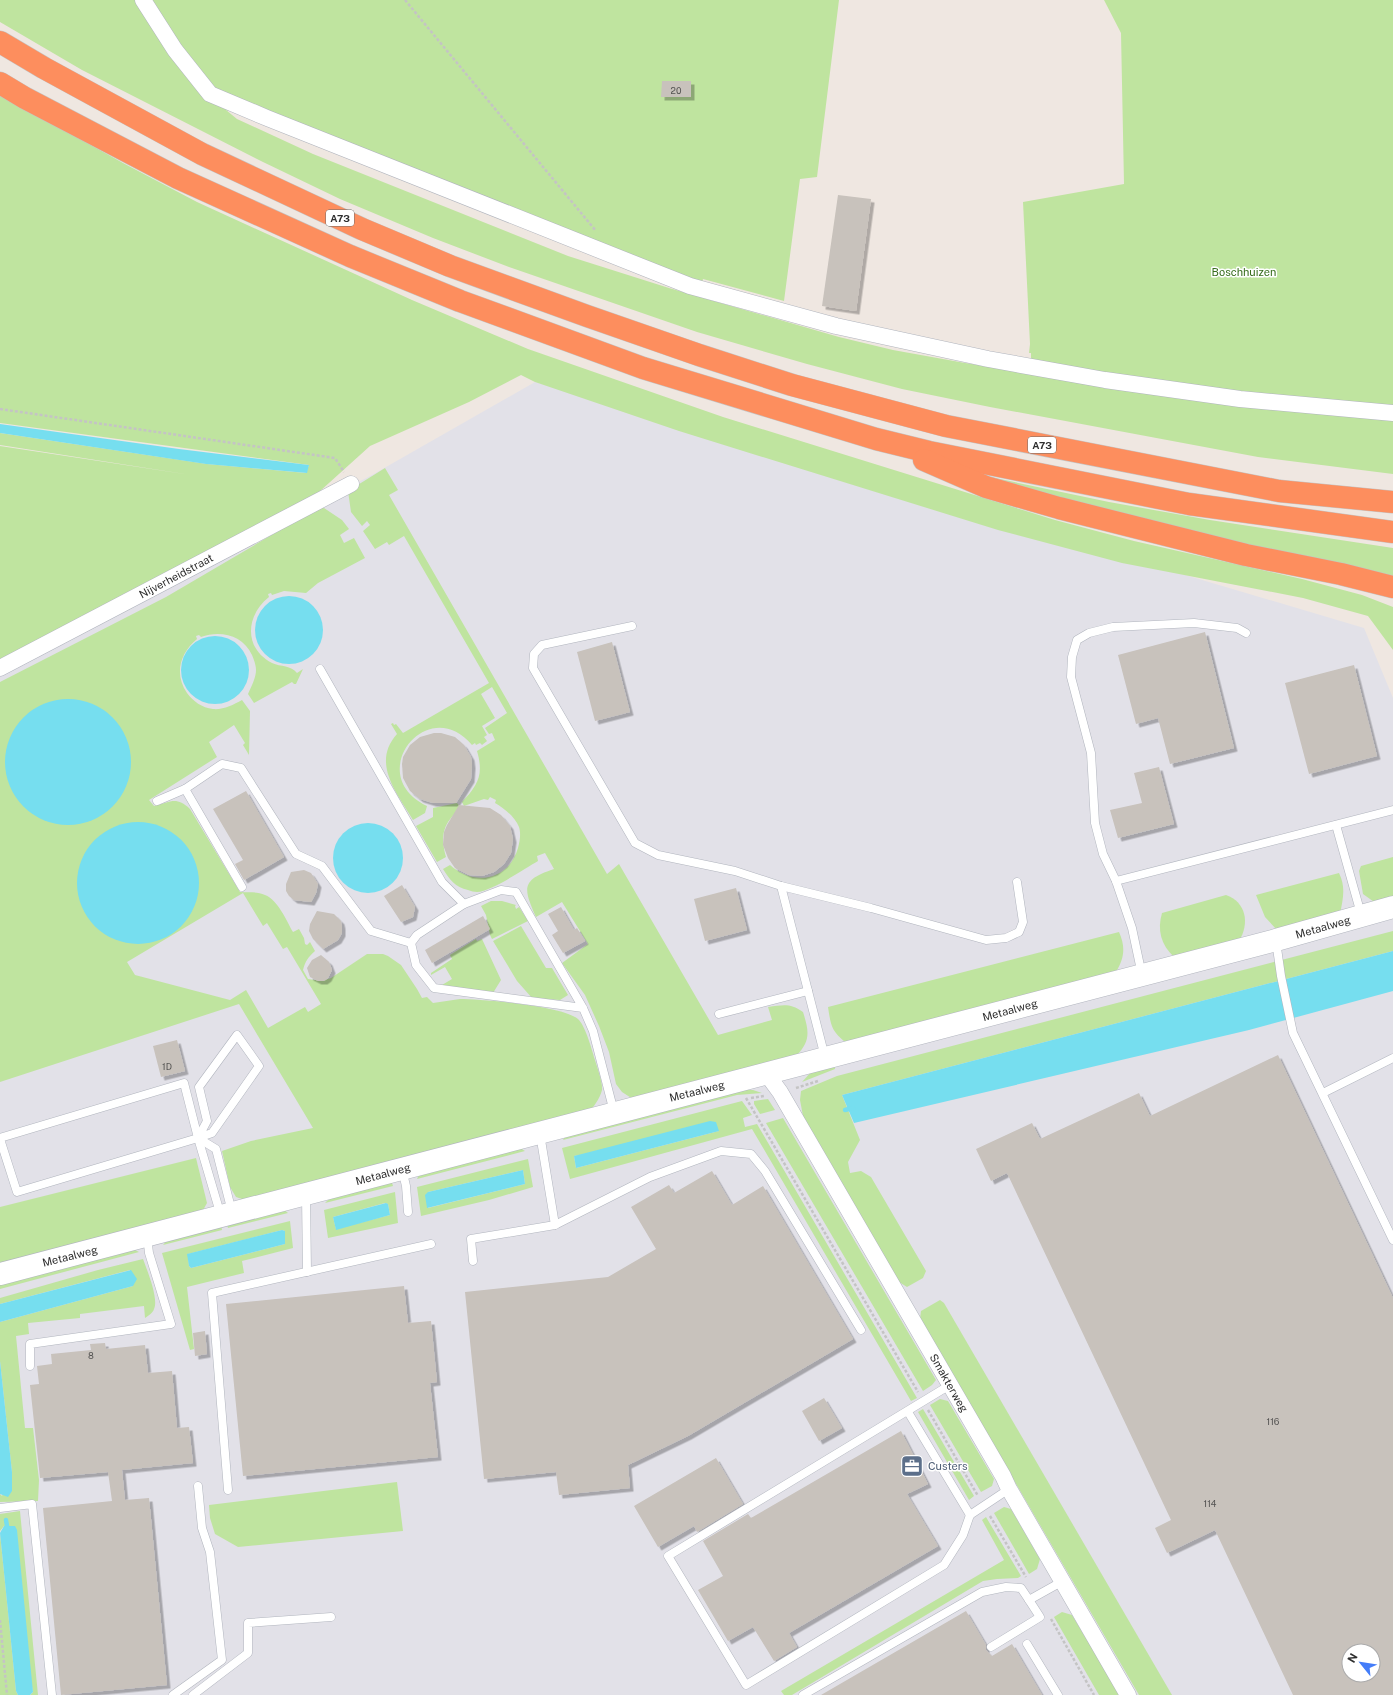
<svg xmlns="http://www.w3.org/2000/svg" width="1393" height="1695" font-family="'Public Sans',sans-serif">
<defs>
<filter id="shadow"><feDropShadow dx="3.5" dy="3.5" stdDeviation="0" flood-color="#0004"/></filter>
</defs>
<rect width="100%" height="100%" fill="#efe7e1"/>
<path fill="#e2e1e8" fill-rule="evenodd" d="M535,382L1364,628L1393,698V1695H0V668L372,475ZM1349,1651H1373V1675H1349Z"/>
<g fill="#bfe49f" fill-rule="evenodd">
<polygon points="0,0 839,0 817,177 800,179 784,301 703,279 698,296 259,117 226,110 237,119 313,154 568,256 669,288 839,337 893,350 965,363 1031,373 1031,353 1029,353 1030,344 1023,202 1124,184 1121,33 1104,0 1393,0 1393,474 1258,457 990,407 902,389 807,364 697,332 509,267 433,238 340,199 263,162 82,70 0,22"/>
<polygon points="0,94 123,163 197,202 412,300 528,349 723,417 1055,520 1134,541 1302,579 1362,595 1393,607 1393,650 1368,616 1303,598 1122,563 998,530 679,431 535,382 521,375 469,402 370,446 319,492 0,660 0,446 191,475 0,445 0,433 207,464 306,473 309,465 0,423"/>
<path d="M385,468L398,490L389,495L607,874L619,864L718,1035L772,1020L768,1007C784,1005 790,1003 803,1012C809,1031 811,1041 796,1056L636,1101L622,1092L616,1084L609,1052L599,1026L585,995L562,963L588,944L562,902L536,917C523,888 521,880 554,869L545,853L537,856L538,861C524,869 492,891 477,892C474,892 471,891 468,890C455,887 450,880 443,869L450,865C474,887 509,880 518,848C520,841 521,833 519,827C515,817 504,808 495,803L496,800L490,797L488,800L484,799L464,806L462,802C478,785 484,775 477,751L495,740L492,733L489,734L485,728L507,713L492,687L481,694L495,718L482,726L487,735L484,737L487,741L482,745L480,743L476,745L475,743L472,745C428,692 362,775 427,806L425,813L413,820C397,793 371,763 397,734L391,724L393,723L394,725L396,724L403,733L489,683L404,536L389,545L387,542L375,549L363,531L370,525L367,521L362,526L351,512L348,491Z"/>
<polygon points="957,470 1109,502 1210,520 1393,548 1393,581 1191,537"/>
<path d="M321,506L342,520L349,529L340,535L344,543L354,538L365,558L318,583L306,593L284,591L272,595L271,593L268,594L269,597C246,615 243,648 272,663C281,667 291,665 297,673L303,669L296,684H294L292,682L254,703L248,694C251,687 256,678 256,670C256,665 254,660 252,655C243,635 220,630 201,637L199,635L196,636L197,639C180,653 174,674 187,693C193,701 202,708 213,709C223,710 233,705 242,700L250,711L249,755L243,745L245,743L234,725L209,742L217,757L149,800L154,806C171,802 176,796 190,809L240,892C248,893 257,891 265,895C278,900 286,920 293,932L299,929L304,938L305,944L307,945L310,942L315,951C308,957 305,962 303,970L308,979L322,981L331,978L367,954H383L388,956L401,965L417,989L422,998L427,997L433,1003C442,1002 451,1000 460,999C481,999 567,1006 579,1020C586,1028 592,1050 595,1060C597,1067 603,1083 602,1090C600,1099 593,1107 588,1114L245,1200L236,1197L230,1187L222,1151L251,1141L313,1128L239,1004L0,1082V682L166,597ZM243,893L263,926L267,923L283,949L287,947L321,1004L308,1012L305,1007L268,1028L246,990L230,1000L135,975L127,962Z"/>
<path d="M457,803L461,808C443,823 440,835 446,857L437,862L416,826L433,817V808Z"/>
<polygon points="1393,857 1393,898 1377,904 1363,894 1359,871 1361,866"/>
<path d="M1339,873C1346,887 1343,899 1340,914L1277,930L1265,917L1256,895Z"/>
<path d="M1226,895C1246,902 1250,923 1239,941L1174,957C1161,945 1157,930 1162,913Z"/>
<polygon points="491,901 502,901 516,905 515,906 516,909 519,907 528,921 492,939 490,935 486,915 481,906"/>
<polygon points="521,926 546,968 552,968 568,995 560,1000 532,998 517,981 493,941"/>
<polygon points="1393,931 1393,951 842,1095 860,1140 848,1162 850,1173 861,1171 871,1177 926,1271 923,1278 907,1287 899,1282 803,1116 800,1100 801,1091 837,1076"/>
<path d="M1119,932C1126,948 1124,958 1116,972L845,1042C831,1030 831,1026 828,1007Z"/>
<polygon points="476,939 477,941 482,939 501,980 493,993 450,989 448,986 444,988 442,985 452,979 445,967 431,975 431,973 452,959 450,955"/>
<polygon points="834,1062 835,1069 802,1082 812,1071"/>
<polygon points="741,1090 753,1090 762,1093 737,1095 563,1140 567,1133"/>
<polygon points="768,1099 775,1110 760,1114 754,1104 754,1101"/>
<path d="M742,1101L752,1115L743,1118L745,1127L757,1124L917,1398L911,1401L752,1129L570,1179L562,1148ZM719,1131L576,1168L574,1156Z"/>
<polygon points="783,1118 936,1380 932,1385 923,1391 766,1123"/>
<polygon points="517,1146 525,1151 417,1179 419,1175"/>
<polygon points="196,1158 207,1203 202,1212 0,1267 0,1207"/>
<path d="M528,1159L533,1187L489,1200L421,1216L417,1187ZM523,1170L525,1184L428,1208V1192Z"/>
<polygon points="386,1180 392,1183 393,1186 325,1203 329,1199"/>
<path d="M395,1192L398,1223L328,1238L324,1210ZM385,1203L388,1204L390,1215L336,1229L333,1217Z"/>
<polygon points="281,1207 288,1213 228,1228 226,1222"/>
<path d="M290,1221L293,1248L242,1261L244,1273L187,1287L194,1349L190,1350L162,1253ZM282,1230L285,1231V1244L191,1268L189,1266L188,1254Z"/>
<polygon points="221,1223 222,1230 163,1245 168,1239"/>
<polygon points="133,1249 139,1252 0,1289 0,1281"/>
<path d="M143,1259C147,1270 159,1299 154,1309C153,1313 148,1316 145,1318L144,1306L80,1314V1318L28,1323L29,1334L16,1336L25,1428H33L39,1480L38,1501L0,1502V1494L2,1496L12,1472L0,1361V1322L133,1286L130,1270L0,1304V1298L98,1270Z"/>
<polygon points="940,1300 944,1303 1172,1695 1139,1695 920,1319 921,1311"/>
<polygon points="940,1399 948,1401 994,1479 992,1486 981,1492 930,1405"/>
<polygon points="923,1409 974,1496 969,1500 918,1412"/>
<polygon points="397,1482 403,1531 238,1547 215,1534 210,1518 209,1505"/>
<polygon points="1004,1507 1011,1509 1040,1559 1037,1569 1029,1574 994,1513"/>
<polygon points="20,1511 22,1532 38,1695 30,1695 33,1692 4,1526 0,1531 0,1514"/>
<polygon points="986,1517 1021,1576 1018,1578 997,1579 983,1581 792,1695 784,1695 781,1691 1004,1560 982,1520"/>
<polygon points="0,1533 16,1691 18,1695 0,1695"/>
<polygon points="1062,1612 1072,1615 1120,1695 1099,1695 1054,1617"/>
</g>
<g fill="#76deef">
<polygon points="0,424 179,449 309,465 307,473 206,464 0,433"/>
<circle cx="289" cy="630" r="34"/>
<circle cx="215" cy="670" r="34"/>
<circle cx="68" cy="762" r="63"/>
<circle cx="138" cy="883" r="61"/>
<circle cx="368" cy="858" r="35"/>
<polygon points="1393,951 1393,991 1249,1030 854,1123 842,1095"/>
<polygon points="710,1121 716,1122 719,1131 576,1168 574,1156"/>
<polygon points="523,1170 525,1184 427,1208 425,1195 428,1192"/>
<polygon points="386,1203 388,1204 390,1215 336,1230 333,1217"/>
<polygon points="282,1230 285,1231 285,1244 191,1268 189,1266 187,1254"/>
<polygon points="131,1270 137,1279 133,1286 0,1322 0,1304"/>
<polygon points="0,1361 12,1472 12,1491 8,1497 0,1494"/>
<polygon points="4,1526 15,1526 17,1530 33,1692 30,1695 18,1695 16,1691 0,1533"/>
</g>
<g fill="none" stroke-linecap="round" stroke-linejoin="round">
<g stroke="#76deef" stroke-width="4.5">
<polyline points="845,1110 853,1108"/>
<polyline points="6,1520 8,1532"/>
</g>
</g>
<g fill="#c8c2bc" fill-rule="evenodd" filter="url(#shadow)">
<polygon points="662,81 691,81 691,97 661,97"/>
<polygon points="838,195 871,199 856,311 822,306"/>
<polygon points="1205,632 1234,748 1170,764 1158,718 1136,724 1118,655"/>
<polygon points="612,642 630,712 595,721 577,652"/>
<polygon points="1354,665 1377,756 1309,774 1285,683"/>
<polygon points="434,733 441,733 455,737 464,745 471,757 472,765 471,779 456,803 433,803 420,799 410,791 403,778 402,764 403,757 410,745 420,737"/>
<polygon points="1159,767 1174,824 1118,838 1110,810 1142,803 1134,773"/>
<polygon points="246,791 284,857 244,880 235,864 243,860 213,809"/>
<polygon points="459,805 490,808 501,815 510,826 513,839 511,853 504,864 494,872 482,876 469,875 455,868 448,858 443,845 444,832 447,825"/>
<polygon points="304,870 311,873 318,884 316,893 311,902 294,900 289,896 286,891 286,884 291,872"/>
<polygon points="402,885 415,907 413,917 401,922 384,896"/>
<polygon points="736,888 747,930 705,941 694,899"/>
<polygon points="561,907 574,930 577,928 585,941 563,953 552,935 558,931 548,914"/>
<polygon points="317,911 334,914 341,921 342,926 342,933 338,940 323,949 313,939 309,931 310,924"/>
<polygon points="483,916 490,929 432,963 425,950"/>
<polygon points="321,955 329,962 332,970 328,978 324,981 318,981 310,977 307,968 312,960"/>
<polygon points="177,1040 185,1071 161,1077 153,1046"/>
<path d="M1278,1055L1393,1298V1695H1293L1215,1530L1167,1553L1155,1528L1171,1520L1007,1173L991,1181L976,1149L1032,1123L1040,1139L1139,1093L1150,1116ZM1349,1651H1373V1675H1349Z"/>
<polygon points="712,1171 732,1205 763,1186 853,1339 688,1436 628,1465 630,1488 559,1495 556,1472 484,1479 465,1292 608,1277 656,1249 631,1207 669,1185 674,1193"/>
<polygon points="404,1286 408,1323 431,1321 437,1382 430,1383 438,1457 243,1476 226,1304"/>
<polygon points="205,1331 207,1354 195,1356 193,1333"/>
<polygon points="105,1343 106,1349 145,1345 148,1373 172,1371 177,1428 189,1427 193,1463 122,1470 125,1500 149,1498 167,1685 61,1695 43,1508 112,1501 108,1472 40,1478 30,1385 39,1384 37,1366 52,1364 51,1354 91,1350 90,1344"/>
<polygon points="824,1398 842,1428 819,1441 802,1411"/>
<polygon points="901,1431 928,1484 907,1494 938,1546 789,1633 797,1647 774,1661 753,1627 728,1641 698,1590 723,1576 703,1541 748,1514 751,1518"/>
<polygon points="716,1458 743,1504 697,1532 694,1526 658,1547 634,1506"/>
<polygon points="966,1611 986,1645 986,1650 992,1656 1012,1644 1042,1695 821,1695"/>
</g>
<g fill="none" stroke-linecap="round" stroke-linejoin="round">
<g stroke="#b1b5be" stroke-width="9">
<g id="lane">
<polyline points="632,626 542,645 534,654 533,668 635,843 658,855 735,871 781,886 871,908 986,940 1006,938 1019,932 1023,922 1017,882"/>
<polyline points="320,669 442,882 464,904"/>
<polyline points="157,801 185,789"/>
<polyline points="1336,825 1361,914"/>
<polyline points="1116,881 1393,810"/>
<polyline points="781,886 825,1057"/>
<polyline points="242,887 185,789 222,764 241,768 296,854 322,866 371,931 411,943"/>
<polyline points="1276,941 1281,976 1293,1033 1393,1240"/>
<polyline points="1142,975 1132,928 1116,881 1103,854 1095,823 1091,753 1071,677 1072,657 1077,640 1089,633 1113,627 1194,623 1237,628 1246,633"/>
<polyline points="583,1008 434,988 416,965 411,943 417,935 464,904 501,890 516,892 583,1008 593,1031 614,1112"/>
<polyline points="719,1014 808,991"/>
<polyline points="1323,1093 1393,1058"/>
<polyline points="0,1138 184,1083 198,1138 17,1192 0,1139"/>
<polyline points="198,1138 212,1133 259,1066 237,1035 199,1087 207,1121 198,1138 221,1216"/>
<polyline points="198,1138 216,1149 232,1212"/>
<polyline points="402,1169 406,1186 408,1212"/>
<polyline points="306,1195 307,1272"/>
<polyline points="555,1225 650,1177 721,1151 751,1154 765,1171 861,1330"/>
<polyline points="473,1261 471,1239 555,1225 540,1134"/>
<polyline points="30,1366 30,1344 171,1324 149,1253 147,1236"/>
<polyline points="950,1385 668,1556 746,1685 944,1565 963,1535 970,1515 1009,1489"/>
<polyline points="908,1412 970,1515"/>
<polyline points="228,1490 212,1293 431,1244"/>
<polyline points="0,1508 32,1504 52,1695"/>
<polyline points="1027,1644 1058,1695"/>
<polyline points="991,1647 1040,1617 1029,1600 1063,1581"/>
<polyline points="173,1695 222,1660 210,1552 202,1528 198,1486"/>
<polyline points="193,1695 248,1653 248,1623 331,1617"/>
<polyline points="803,1695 982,1592 1006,1587 1021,1588 1029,1600"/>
</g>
</g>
<g stroke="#b1b5be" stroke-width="17">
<g id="street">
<polyline points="143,0 175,50 210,94 267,118 690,286 836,326 988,359 1105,380 1240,399 1393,413"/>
<polyline points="0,668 351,484"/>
<polyline points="766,1073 780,1092 1003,1476 1009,1489 1128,1695"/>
</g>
</g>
<g stroke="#b1b5be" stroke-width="23">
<polyline id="secondary" points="0,1274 1276,940 1393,907"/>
</g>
<g stroke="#c4c4c4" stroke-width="23">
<g id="highway">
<polyline points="0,42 44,68 202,154 362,229 450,266 587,316 699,355 792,385 946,426 1279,491 1393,502"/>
<polyline points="0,83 25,98 178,178 350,256 460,301 643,368 876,439 929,452 1189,504 1393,532"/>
<polyline points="924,460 986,487 1059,508 1246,555 1341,574 1393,587"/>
</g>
</g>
<g stroke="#c4c4c4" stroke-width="2.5" stroke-dasharray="3 2" stroke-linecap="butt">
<polyline points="405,0 596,231"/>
<polyline points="0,409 335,458 344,472"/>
<polyline points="796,1088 818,1081"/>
<polyline points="746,1098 918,1392"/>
<polyline points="751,1098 764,1096"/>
<polyline points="928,1410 978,1496"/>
<polyline points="990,1516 1026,1577"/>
<polyline points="1051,1619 1094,1695"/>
<polyline points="0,1620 7,1695"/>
</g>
<use href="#lane" stroke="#fff" stroke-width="8"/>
<use href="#street" stroke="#fff" stroke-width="16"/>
<use href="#secondary" stroke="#fff" stroke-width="22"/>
<use href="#highway" stroke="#fd8e5e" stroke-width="22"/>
</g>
<defs>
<g id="office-square" transform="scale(1.15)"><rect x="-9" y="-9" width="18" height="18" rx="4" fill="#5c6f8a" stroke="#fff"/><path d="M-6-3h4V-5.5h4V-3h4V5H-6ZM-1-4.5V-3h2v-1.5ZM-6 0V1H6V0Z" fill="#fff"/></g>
</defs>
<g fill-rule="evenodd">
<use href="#office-square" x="912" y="1466"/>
</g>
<g text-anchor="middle" stroke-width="3" stroke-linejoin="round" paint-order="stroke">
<g font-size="9" fill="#545352">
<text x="676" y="94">20</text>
<text x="167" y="1070">1D</text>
<text x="91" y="1359">8</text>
<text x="1273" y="1425">116</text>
<text x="1210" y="1507">114</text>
</g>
<g fill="#fff" stroke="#6d6d6d" stroke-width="1">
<rect x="326" y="210" width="28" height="16" rx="3"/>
<rect x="1028" y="437" width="28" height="16" rx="3"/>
</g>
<g font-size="10" font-weight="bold" fill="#2e2e2e">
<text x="340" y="222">A73</text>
<text x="1042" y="449">A73</text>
</g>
<g font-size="11" fill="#376d1c" stroke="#fff">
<text x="1244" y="276">Boschhuizen</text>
</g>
<g font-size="11" fill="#2e2e2e" stroke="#fff">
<text transform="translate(176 576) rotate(-28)" y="4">Nijverheidstraat</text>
<text transform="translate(1323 927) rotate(-16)" y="4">Metaalweg</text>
<text transform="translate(1010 1010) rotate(-15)" y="4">Metaalweg</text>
<text transform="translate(697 1091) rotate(-14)" y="4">Metaalweg</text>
<text transform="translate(383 1174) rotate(-15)" y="4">Metaalweg</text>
<text transform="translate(70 1256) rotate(-14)" y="4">Metaalweg</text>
<text transform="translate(949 1383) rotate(60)" y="4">Smakterweg</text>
</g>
<g font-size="11" fill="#4e5e75" stroke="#fff" text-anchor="start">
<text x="928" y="1470">Custers</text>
</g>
</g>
<g transform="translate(1361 1663) rotate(300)"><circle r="19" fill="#ffffff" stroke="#ababab"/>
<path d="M0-3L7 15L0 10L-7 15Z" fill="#447df9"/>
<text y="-6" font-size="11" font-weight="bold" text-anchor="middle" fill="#2e2e2e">N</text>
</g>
</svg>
